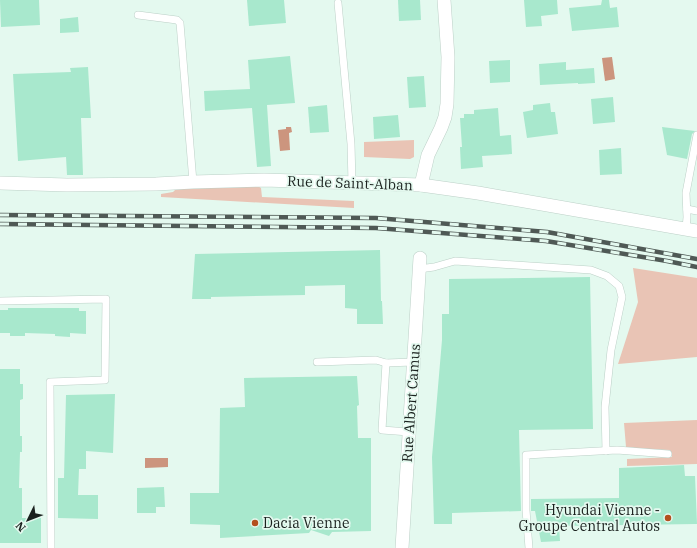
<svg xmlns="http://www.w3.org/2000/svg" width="697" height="548" font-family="'IBM Plex Serif',serif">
<rect width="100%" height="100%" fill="#e4f9ef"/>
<g fill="#e9c4b5">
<polygon points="414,140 414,157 410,159 364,157 364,142"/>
<polygon points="256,185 261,188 262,197 354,201 354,208 161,197 161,194 173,192 176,189"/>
<polygon points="633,268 697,278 697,357 618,364 638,302"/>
<polygon points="697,420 697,464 627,466 627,459 672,457 670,450 643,449 626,447 624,423"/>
</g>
<g fill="#cc957e">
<polygon points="612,57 615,79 605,81 602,58"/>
<polygon points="286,127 291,127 292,132 289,133 290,150 280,151 278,130 286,129"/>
<polygon points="145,458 168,458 168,467 145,468"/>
</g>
<g fill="#a8e8cd">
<polygon points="0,0 39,0 40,25 1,27"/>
<polygon points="247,0 284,0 286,23 249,26"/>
<polygon points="398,0 420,0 421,20 399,21"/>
<polygon points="524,0 557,0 558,14 541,16 542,26 526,27"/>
<polygon points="602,0 609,0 610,8 617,7 619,27 572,31 569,8 601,5"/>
<polygon points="78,17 79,32 60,33 60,19"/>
<polygon points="290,56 295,103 267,105 271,166 257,167 252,108 205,111 204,91 250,89 248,60"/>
<polygon points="510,60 510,82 490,83 489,61"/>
<polygon points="566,62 566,70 594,68 595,83 578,84 578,83 540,85 539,64"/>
<polygon points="88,67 91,118 81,118 83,175 67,175 66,157 18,161 13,74 71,72 70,68"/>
<polygon points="424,76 426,107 409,108 407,77"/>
<polygon points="613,97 615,122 593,124 591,99"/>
<polygon points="550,103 551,112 555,112 558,134 527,138 523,112 533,110 533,105"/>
<polygon points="327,105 329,132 310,133 308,107"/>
<polygon points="498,108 500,136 511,135 512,154 482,156 483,167 461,169 460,147 462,147 460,118 464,118 464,114 474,114 474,110"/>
<polygon points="398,115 400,137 374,139 373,117"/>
<polygon points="662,127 695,131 692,134 687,159 667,155"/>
<polygon points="621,148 622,174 600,175 599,150"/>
<polygon points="380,250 381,301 382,301 383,324 357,324 357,309 345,308 345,285 305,286 305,295 211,297 211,299 192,299 195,254"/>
<polygon points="590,277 593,429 519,430 521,511 452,513 452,524 434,524 432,457 442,340 442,314 449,314 449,279"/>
<polygon points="8,308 79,308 79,311 86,311 86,334 70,333 70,337 55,336 55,334 25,333 25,336 10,336 10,333 0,333 0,310 8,310"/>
<polygon points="0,369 20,369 20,384 23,384 23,399 20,400 20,436 22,436 22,452 20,452 19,488 22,488 22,518 41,518 41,543 0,543"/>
<polygon points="357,376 359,405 357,406 358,438 371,438 371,531 332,532 329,536 311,530 309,533 220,538 220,525 190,524 190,493 219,493 220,408 245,407 244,378"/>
<polygon points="115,394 113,453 86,451 86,469 79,469 78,495 98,495 98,519 58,518 58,478 64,478 66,395"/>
<polygon points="684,465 685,476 695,476 697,524 559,526 560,541 541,542 535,511 531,511 531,499 619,498 619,468"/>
<polygon points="164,487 165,507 156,507 156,513 137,513 137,488"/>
</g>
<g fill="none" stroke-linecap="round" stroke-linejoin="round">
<g stroke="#bcd0c7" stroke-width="8">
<g id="service">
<polyline points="338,3 351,144 352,183"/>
<polyline points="138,15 177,20 180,23 193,182"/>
<polyline points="687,209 697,211"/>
<polyline points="686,229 687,217 686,193 697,135"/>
<polyline points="419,269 434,267 455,261 591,270 607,276 619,286 622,297 611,350 605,407 606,451"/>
<polyline points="0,301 106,299 105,380 50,382 51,548"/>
<polyline points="317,362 376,360 386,363 413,362"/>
<polyline points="386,363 382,430 409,432"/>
<polyline points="529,548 526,510 526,455 617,450 668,454"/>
</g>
</g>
<g stroke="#bcd0c7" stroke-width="14">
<g id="minor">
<polyline points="0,183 67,185 156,184 193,182 264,180 421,185 478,193 697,231"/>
<polyline points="421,185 428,155 441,128 445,117 447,104 448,57 444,0"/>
<polyline points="402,548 420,258"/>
</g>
</g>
<use href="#service" stroke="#fff" stroke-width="7"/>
<use href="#minor" stroke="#fff" stroke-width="13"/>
<g stroke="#4f5955" stroke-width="4.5">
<g id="rail">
<polyline points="0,215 376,218 547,232 697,259"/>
<polyline points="0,224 376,228 546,241 667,261 697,267"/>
</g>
</g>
<use href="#rail" stroke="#e4f9ef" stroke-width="3" stroke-dasharray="9" stroke-linecap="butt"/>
</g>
<g fill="#b34f1e" stroke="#e4f9ef" stroke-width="1.5">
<circle cx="668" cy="518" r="4"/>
<circle cx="255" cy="523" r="4"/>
</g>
<g text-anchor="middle" stroke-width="3.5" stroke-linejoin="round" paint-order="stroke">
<g font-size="14" fill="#1a211e" stroke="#e4f9ef">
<text transform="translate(350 183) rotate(2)" y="5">Rue de Saint-Alban</text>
<text transform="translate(411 403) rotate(-86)" y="5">Rue Albert Camus</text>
</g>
<g font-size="14" fill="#1a211e" stroke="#e4f9ef" text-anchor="end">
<text x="660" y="515">Hyundai Vienne -<tspan x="660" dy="16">Groupe Central Autos</tspan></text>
<text x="263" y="528" text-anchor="start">Dacia Vienne</text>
</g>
</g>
<g transform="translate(28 520) rotate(227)" stroke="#e4f9ef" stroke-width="3" paint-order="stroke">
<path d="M0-3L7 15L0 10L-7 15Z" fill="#1a211e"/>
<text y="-6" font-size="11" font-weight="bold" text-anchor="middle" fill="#1a211e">N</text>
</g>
</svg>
